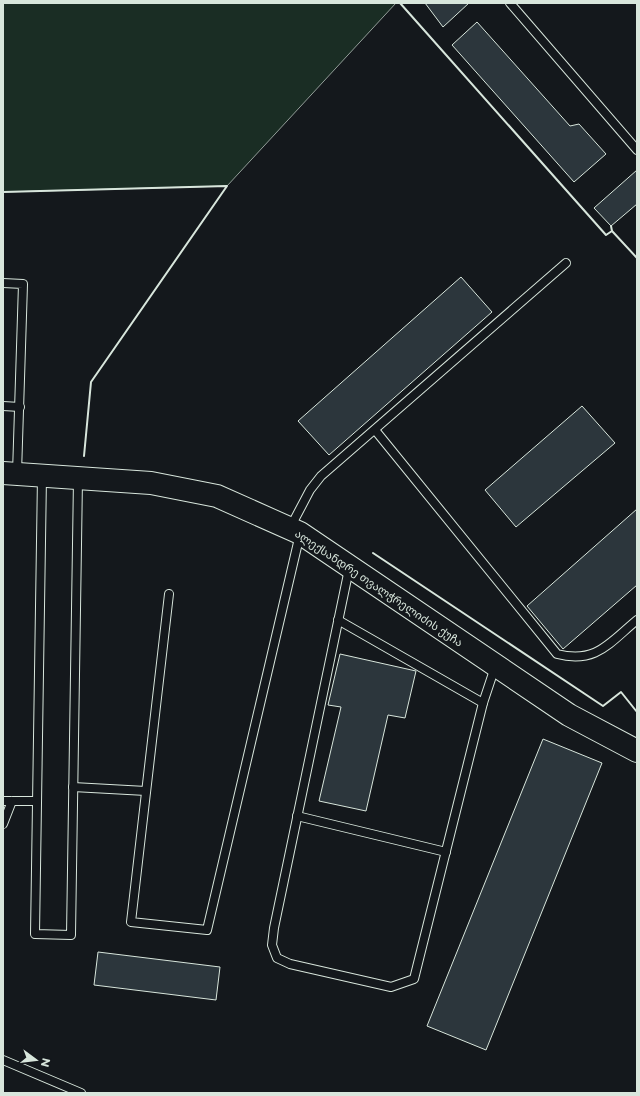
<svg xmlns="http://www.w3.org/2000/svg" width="640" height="1096" font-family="Montserrat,'Noto Sans Georgian',sans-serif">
<rect width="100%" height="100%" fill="#14181c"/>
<polygon fill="#1a2d24" stroke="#939e99" points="3,3 396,3 227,186 3,192"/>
<g fill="#2c363c" stroke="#d8e6dc">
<polygon points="425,3 469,3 443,27"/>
<polygon points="477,22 570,126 579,124 606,154 574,182 452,45"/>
<polygon points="637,170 637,204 611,226 594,208"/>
<polygon points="461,277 492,312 329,455 298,421"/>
<polygon points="582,406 615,443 516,527 485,490"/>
<polygon points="637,509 637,585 563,649 527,606"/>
<polygon points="340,654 416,671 405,718 388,715 366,811 319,801 341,707 328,705"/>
<polygon points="543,739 602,763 486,1050 427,1026"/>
<polygon points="98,952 220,967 216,1000 94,985"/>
</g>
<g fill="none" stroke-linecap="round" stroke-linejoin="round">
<g stroke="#d8e6dc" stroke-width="10">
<g id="lane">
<polyline points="510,3 637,150"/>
<polyline points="3,283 23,284 17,473"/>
<polyline points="3,406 20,407"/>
<path d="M375,430L557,654C596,664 609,643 637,620"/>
<polyline points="42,476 35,934 71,935 78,479"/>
<polyline points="290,528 310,490 321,476 566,263"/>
<polyline points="349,569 274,928 272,945 277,958 290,964 391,987 414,979 483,703 495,667"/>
<polyline points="169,594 131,922 207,930 300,534"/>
<polyline points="338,620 483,703"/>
<polyline points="73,787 146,791"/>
<polyline points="3,801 37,801"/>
<polyline points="297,816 446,852"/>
<polyline points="3,824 12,801"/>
<polyline points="3,1060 81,1093"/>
</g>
</g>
<g stroke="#d8e6dc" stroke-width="24">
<polyline id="secondary" points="3,473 151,483 217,496 300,533 569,715 637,751"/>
</g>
<use href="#lane" stroke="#14181c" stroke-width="8"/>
<use href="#secondary" stroke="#14181c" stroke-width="22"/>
<g stroke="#d8e6dc" stroke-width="2">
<polyline points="400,3 606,235 612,231 611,226"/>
<polyline points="3,192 227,186 91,382 84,456"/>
<polyline points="612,231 637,258"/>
<polyline points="373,553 603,706 621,692 637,712"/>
</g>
</g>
<g text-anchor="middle" stroke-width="3" stroke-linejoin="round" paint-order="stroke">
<g font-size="11" fill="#d8e6dc" stroke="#14181c">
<text transform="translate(379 588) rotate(34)" y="4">ალექსანდრე თვალჭრელიძის ქუჩა</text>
</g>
</g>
<rect width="640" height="1096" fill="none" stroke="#d8e6dc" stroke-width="8"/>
<g transform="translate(36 1060) rotate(105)" stroke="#14181c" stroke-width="3" paint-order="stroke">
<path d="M0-3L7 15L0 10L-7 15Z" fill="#d8e6dc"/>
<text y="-6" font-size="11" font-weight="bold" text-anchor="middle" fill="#d8e6dc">N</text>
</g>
</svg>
